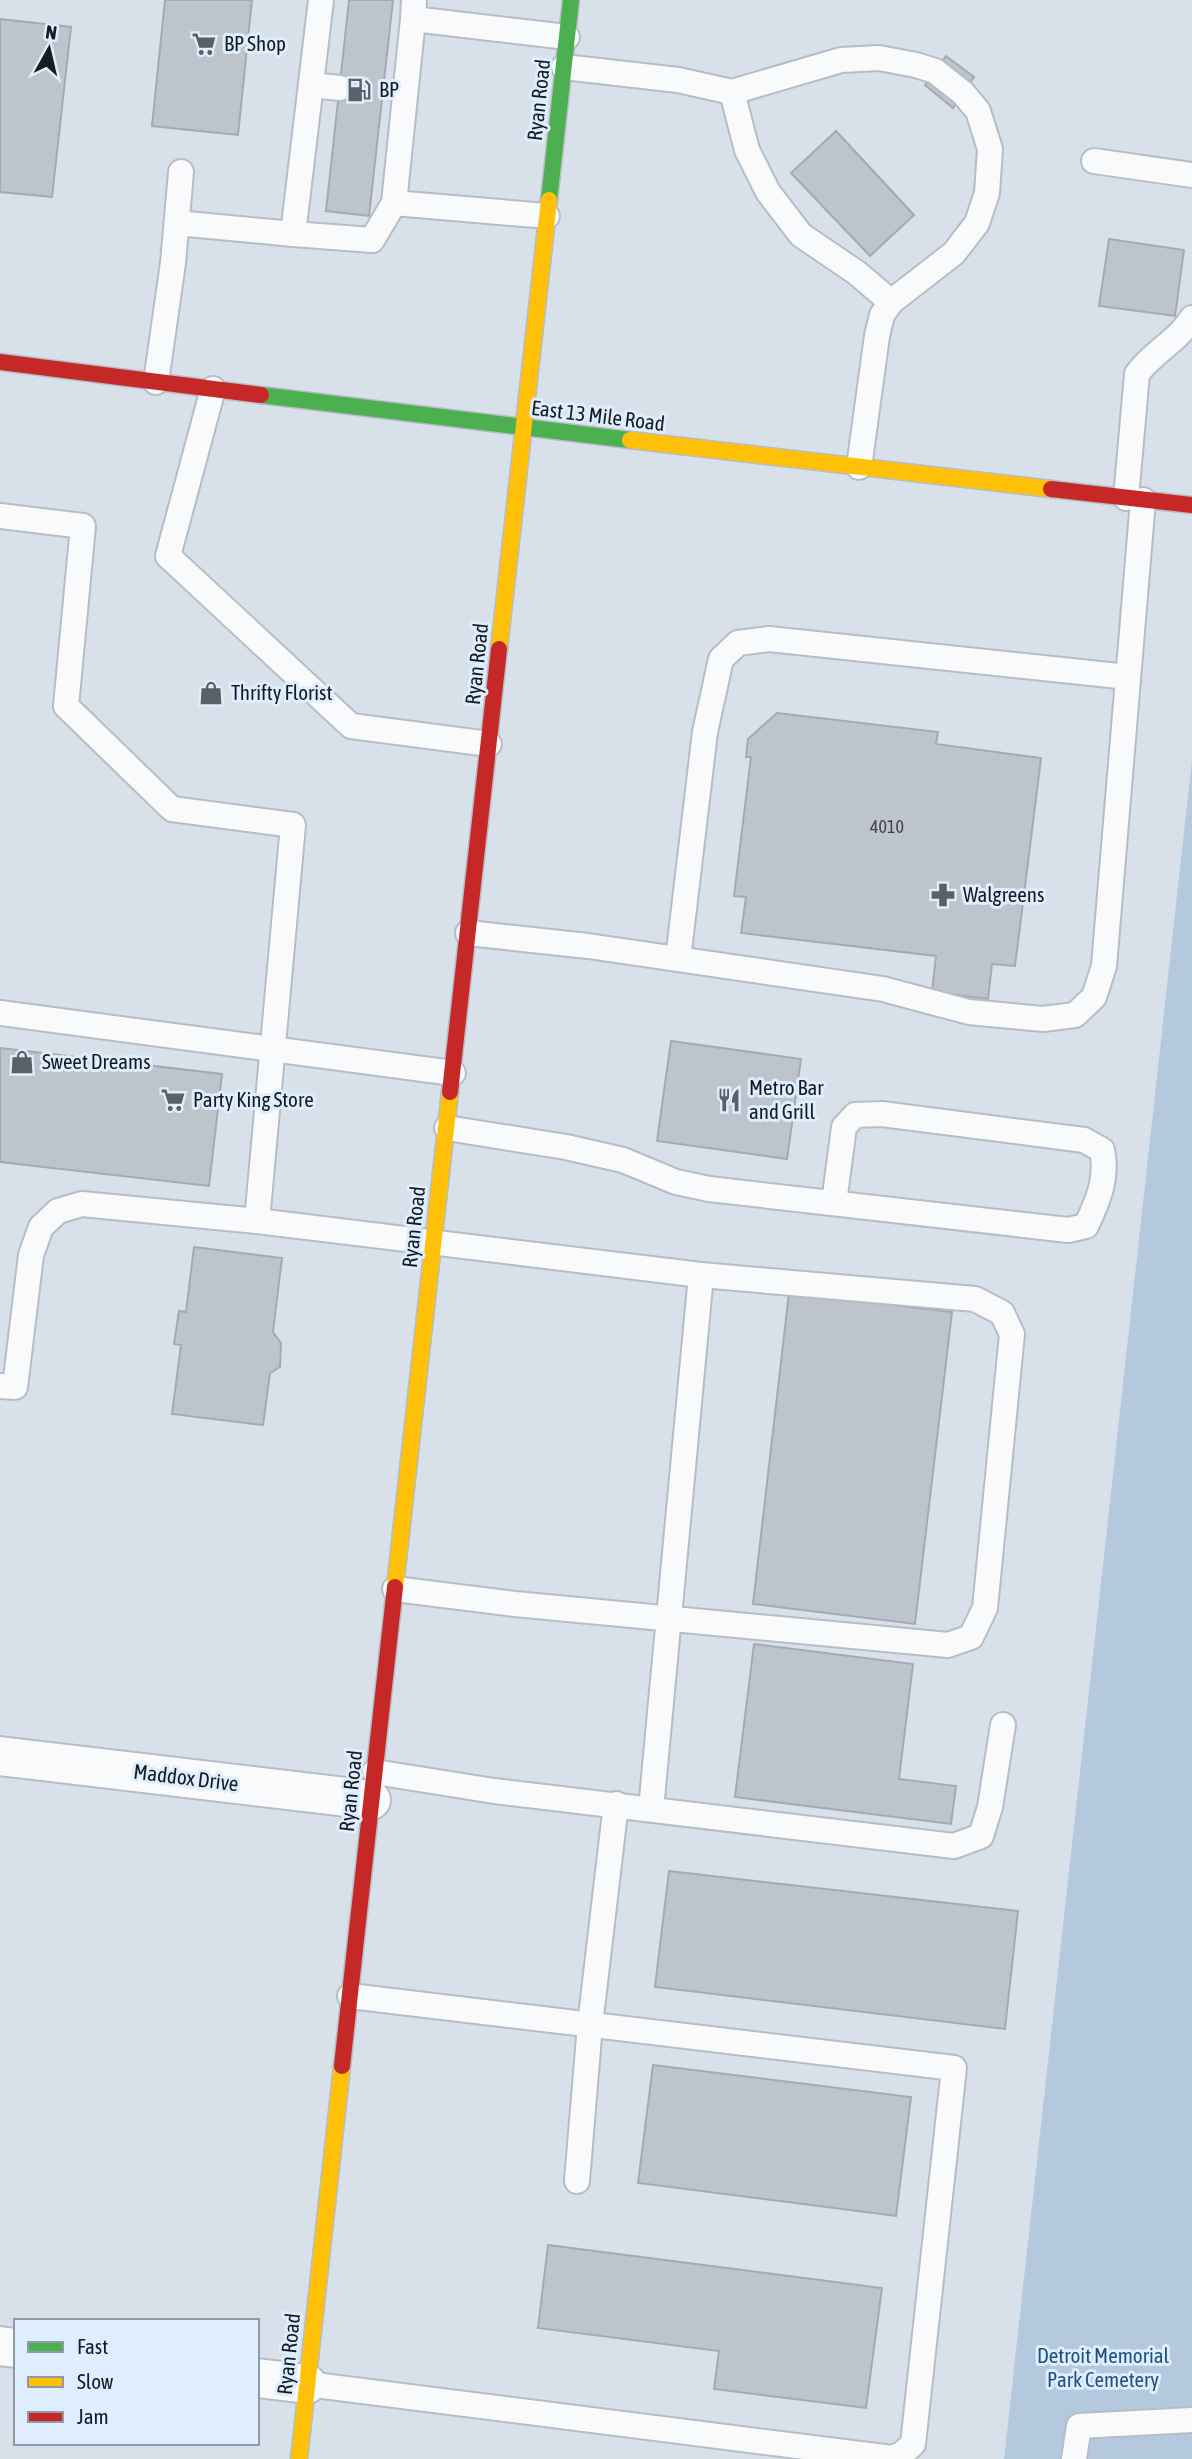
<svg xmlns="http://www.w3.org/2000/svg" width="1192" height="2459" font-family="'Asap Condensed',sans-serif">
<rect width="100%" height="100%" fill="#d8e0e9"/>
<polygon fill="#b5c9de" points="1192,760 1192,2459 1004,2459"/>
<g fill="#bec4cb" stroke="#a4aab1" stroke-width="2">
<polygon points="165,0 252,0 238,135 152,126"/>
<polygon points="349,0 393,0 369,216 326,211"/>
<polygon points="0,19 71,27 52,197 0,192"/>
<polygon points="946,56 974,77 953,108 925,85"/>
<polygon points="836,131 914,215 870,256 791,173"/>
<polygon points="1109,239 1184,250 1175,316 1099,306"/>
<polygon points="777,713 938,732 936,744 1041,758 1015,966 992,964 988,999 932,992 936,956 741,933 746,897 734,896 751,757 746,757 748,739"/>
<polygon points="671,1041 801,1059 787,1159 657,1141"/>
<polygon points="0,1048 222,1074 209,1186 0,1162"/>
<polygon points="194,1247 282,1258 273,1332 281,1343 280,1367 270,1373 263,1425 172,1414 181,1345 174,1344 179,1311 186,1312"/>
<polygon points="789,1293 952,1312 915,1624 753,1604"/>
<polygon points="754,1644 913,1664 899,1779 956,1786 951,1824 735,1797"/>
<polygon points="669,1871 1018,1911 1005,2029 655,1987"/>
<polygon points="653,2065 911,2097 896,2216 638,2183"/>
<polygon points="548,2245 882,2288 866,2408 714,2389 719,2351 538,2328"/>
</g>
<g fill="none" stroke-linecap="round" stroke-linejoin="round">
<g stroke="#b7bdc4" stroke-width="28">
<g id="lane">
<polyline points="414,0 413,19 567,37"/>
<polyline points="413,19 394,203 547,216"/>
<polyline points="564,67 678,80 732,92 841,60 879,58 916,65 935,71 963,93 978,111 990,149 987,193 977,223 954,253 891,302 882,315 877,336 859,467"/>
<polyline points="311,85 340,88"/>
<polyline points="732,92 747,150 768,192 801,235 857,273 891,302"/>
<polyline points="1094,161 1192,175"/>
<polyline points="177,223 293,234 321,0"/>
<polyline points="293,234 372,240 394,203"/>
<polyline points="156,382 173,263 181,172"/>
<polyline points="213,389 168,556 351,726 489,744"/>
<path d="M1126,498L1137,374C1153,352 1178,341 1192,318"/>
<polyline points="0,516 83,526 66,706 172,809 293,825 257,1221 701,1275 975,1299 1002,1313 1012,1334 985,1608 971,1637 948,1645 515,1604 395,1589"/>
<polyline points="468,933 588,946 883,989 969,1012 1043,1019 1075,1015 1094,997 1104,966 1143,500"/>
<polyline points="678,959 705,732 721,659 738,643 769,639 1128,677"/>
<polyline points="0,1013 453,1073"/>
<path d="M447,1128L566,1147L623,1160L676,1182L709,1189L1068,1230L1086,1226C1098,1201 1108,1178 1102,1150L1084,1140L882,1114L855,1115L844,1127L834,1203"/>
<polyline points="0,1386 15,1387 31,1255 41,1227 58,1211 82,1204 257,1221"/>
<polyline points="375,1772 494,1791 954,1846 981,1836 990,1807 1003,1725"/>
<polyline points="651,1809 701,1275"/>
<polyline points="577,2181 590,2025 616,1804"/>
<polyline points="307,2384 892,2458 902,2454 913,2444 954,2068 350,1996"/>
<polyline points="1074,2459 1079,2426 1192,2420"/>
</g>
</g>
<g stroke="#b7bdc4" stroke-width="42">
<g id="street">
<polyline points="0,1756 371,1800"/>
<polyline points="0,2346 16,2348"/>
<polyline points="257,2378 307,2384"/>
</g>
</g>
<g stroke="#b7bdc4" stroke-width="19">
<g id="fast">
<polyline points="549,200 571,0"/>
<polyline points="261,395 630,440"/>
</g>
</g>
<g stroke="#b7bdc4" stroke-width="19">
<g id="slow">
<polyline points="630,440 1051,489"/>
<polyline points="499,649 549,200"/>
<polyline points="395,1587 450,1092"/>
<polyline points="299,2459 342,2066"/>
</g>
</g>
<g stroke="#b7bdc4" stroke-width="19">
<g id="jam">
<polyline points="0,362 261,395"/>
<polyline points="1051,489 1192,505"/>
<polyline points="450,1092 499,649"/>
<polyline points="342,2066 395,1587"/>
</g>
</g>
<use href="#lane" stroke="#f9fafc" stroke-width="24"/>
<use href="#street" stroke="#f9fafc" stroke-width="38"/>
<use href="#fast" stroke="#4caf50" stroke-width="16"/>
<use href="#slow" stroke="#ffc107" stroke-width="16"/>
<use href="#jam" stroke="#c62828" stroke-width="16"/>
</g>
<defs>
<g id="supermarket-bare" transform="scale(1.89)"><path d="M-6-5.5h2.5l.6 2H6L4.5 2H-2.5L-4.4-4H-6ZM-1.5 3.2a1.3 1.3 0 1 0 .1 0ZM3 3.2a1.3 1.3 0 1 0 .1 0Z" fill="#596066" stroke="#deeefe" stroke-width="2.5" paint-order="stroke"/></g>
<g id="fuel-bare" transform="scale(1.89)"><path d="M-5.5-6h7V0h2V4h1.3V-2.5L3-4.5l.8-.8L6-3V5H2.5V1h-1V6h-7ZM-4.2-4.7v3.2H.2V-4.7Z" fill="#596066" stroke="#deeefe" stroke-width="2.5" paint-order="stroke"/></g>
<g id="shop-bare" transform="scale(1.89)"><path d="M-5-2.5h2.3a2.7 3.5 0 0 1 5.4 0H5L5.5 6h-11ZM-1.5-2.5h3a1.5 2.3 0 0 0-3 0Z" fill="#596066" stroke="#deeefe" stroke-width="2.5" paint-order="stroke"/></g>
<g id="pharmacy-bare" transform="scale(1.89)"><path d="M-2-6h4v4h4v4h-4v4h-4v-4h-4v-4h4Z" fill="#596066" stroke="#deeefe" stroke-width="2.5" paint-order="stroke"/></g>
<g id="restaurant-bare" transform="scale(1.89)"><path d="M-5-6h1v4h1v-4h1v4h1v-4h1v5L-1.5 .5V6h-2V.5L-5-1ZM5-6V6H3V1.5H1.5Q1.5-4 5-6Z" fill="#596066" stroke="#deeefe" stroke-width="2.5" paint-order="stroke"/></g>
</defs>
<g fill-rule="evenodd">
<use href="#supermarket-bare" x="204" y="44"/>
<use href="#fuel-bare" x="359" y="90"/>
<use href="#shop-bare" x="211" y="693"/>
<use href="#pharmacy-bare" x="943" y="895"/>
<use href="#shop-bare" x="22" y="1062"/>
<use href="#supermarket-bare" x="173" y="1100"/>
<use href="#restaurant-bare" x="729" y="1100"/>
</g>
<g text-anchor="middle" stroke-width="6" stroke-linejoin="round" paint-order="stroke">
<g font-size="18" fill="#3f454b">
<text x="887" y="833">4010</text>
</g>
<g font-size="21" fill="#151b20" stroke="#deeefe" text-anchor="start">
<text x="224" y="51">BP Shop</text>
<text x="379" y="97">BP</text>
<text x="231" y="700">Thrifty Florist</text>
<text x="963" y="902">Walgreens</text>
<text x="42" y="1069">Sweet Dreams</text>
<text x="749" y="1095">Metro Bar<tspan x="749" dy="24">and Grill</tspan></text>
<text x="193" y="1107">Party King Store</text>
</g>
<g font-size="21" fill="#151b20" stroke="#deeefe">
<text transform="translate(539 100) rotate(-84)" y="7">Ryan Road</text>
<text transform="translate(598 416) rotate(7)" y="7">East 13 Mile Road</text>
<text transform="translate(477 664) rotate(-84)" y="7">Ryan Road</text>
<text transform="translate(414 1227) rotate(-84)" y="7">Ryan Road</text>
<text transform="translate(186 1778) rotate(7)" y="7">Maddox Drive</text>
<text transform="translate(351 1791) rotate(-84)" y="7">Ryan Road</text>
<text transform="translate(289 2354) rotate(-84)" y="7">Ryan Road</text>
</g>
<g font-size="21" fill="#1f517e" stroke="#deeefe">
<text x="1103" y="2363">Detroit Memorial<tspan x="1103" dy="24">Park Cemetery</tspan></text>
</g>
</g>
<rect x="14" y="2319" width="245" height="126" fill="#deeefe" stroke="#8e9aa5" stroke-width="2"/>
<rect x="28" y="2342" width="35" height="10" fill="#4caf50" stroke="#8e9aa5" stroke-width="2"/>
<text x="77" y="2354" font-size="21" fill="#151b20">Fast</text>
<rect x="28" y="2377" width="35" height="10" fill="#ffc107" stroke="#8e9aa5" stroke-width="2"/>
<text x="77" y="2389" font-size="21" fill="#151b20">Slow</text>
<rect x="28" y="2412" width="35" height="10" fill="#c62828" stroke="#8e9aa5" stroke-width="2"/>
<text x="77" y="2424" font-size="21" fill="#151b20">Jam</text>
<g transform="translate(49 49) rotate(8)" stroke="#deeefe" stroke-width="5" paint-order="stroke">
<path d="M0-5L12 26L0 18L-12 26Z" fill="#151b20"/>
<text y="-10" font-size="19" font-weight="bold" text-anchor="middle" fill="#151b20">N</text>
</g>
</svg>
